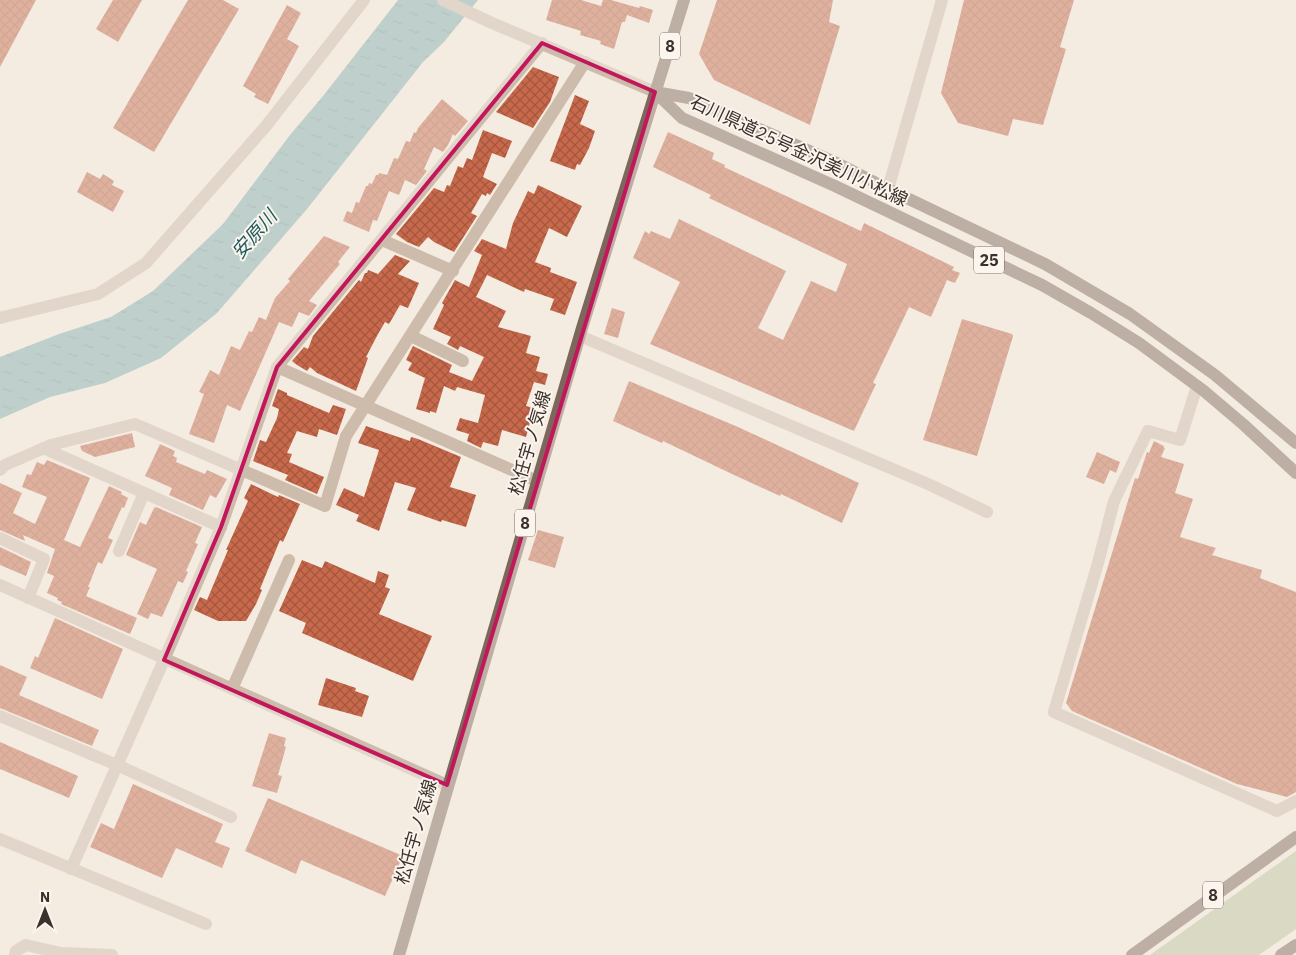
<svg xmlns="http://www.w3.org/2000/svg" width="1296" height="955" font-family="'IBM Plex Sans','Noto Sans JP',sans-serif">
<defs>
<pattern id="water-ripples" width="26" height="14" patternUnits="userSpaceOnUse" patternTransform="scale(1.25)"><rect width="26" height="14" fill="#7fb0b2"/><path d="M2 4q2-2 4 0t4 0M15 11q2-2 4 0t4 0" fill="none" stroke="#699091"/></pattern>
<pattern id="building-cross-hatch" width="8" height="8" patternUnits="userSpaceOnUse" patternTransform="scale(1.25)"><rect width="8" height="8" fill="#c8694b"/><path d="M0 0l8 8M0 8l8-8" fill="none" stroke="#a4573f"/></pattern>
</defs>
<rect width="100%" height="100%" fill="#f4ebe1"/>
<polygon fill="#b8c4a0" points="1296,851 1296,929 1259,955 1150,955"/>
<polygon fill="url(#water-ripples)" points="398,0 478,0 444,42 423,62 307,209 217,313 161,358 105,383 50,397 0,419 0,357 59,334 111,317 153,291 223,224 290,135 323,96"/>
<g fill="url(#building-cross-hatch)">
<polygon points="0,0 36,0 0,67"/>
<polygon points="113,0 142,0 118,42 96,29"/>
<polygon points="188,0 223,0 239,9 154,152 113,128"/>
<polygon points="552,0 581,0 601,6 603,0 611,0 639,8 640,6 653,10 649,23 627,15 625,22 622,22 614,49 600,44 601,41 580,35 581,31 546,20"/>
<polygon points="717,0 833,0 829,22 840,26 810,125 714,80 699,54"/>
<polygon points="964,0 1074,0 1060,47 1066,49 1043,125 1013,119 1008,136 958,123 941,93"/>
<polygon points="287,5 301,13 287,39 299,46 268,104 254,97 256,94 243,86"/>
<polygon points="533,67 559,77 550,102 533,128 496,112"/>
<polygon points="575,95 589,101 580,124 595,131 589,148 580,165 577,164 575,170 550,161"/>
<polygon points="442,99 468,121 455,136 453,134 448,145 443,152 434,147 424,169 427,171 416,185 405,180 399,195 389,191 377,221 373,220 369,232 343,221 347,211 352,213 356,202 359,203 366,186 368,186 369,183 372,184 376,175 378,175 379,173 387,175 394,158 398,159 406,141 410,142 414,132 416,133 418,128"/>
<polygon points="483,130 512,141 505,158 492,153 483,177 497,184 490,195 487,193 486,196 482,194 471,213 477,216 454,252 434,242 428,237 419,247 407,242 396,234 434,188 444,192 447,185 450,186 458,166 463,168 467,158 472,160"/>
<polygon points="668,132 714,153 712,159 725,165 724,167 861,231 864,223 954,267 952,270 960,273 955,283 947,280 931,317 909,307 873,383 876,384 854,431 650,344 680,282 633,258 645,231 649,234 651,231 670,239 679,219 786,271 758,328 783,340 811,281 836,292 847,264 709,198 711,195 653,167"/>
<polygon points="87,172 100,179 103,174 114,181 112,185 124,191 113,212 77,192"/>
<polygon points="538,185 582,206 567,237 549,228 535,262 551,268 550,272 577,282 565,315 550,310 554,299 525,289 524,292 487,275 476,297 506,311 498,327 531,336 526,353 540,357 536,371 548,374 545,385 534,382 526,406 534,408 526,437 502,430 498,446 483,442 481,448 467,441 469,434 456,430 460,418 478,423 485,395 457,387 455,391 444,386 436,413 430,411 430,413 416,409 425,378 408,370 412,363 406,360 413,346 452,365 449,372 472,381 484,357 460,346 458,350 447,344 451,337 433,329 444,305 442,303 455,280 469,287 482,255 474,251 482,239 506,249 513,223 528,191 534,194"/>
<polygon points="324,236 350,247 338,262 340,264 309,301 317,305 309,316 299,312 292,327 279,322 240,411 227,405 214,443 189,434 204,394 199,392 210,370 219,375 231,346 240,350 249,331 252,332 259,317 266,320 275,298 290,281 288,279"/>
<polygon points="395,255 410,261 398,274 419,283 408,308 400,305 389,324 385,322 378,334 366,357 368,358 356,391 317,373 310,367 307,371 297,365 292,361 304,347 308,349 313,336 359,280 361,282 365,273 367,273 368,270 378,274"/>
<polygon points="612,308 625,312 618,338 604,334"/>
<polygon points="962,319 1012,334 1013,336 977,456 923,440"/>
<polygon points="629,381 738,427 859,483 842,523 781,494 780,496 732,474 663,441 662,443 613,421"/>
<polygon points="278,389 287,393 287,395 329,413 333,405 346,409 337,435 319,429 317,437 297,431 287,453 292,454 289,462 324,477 317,494 285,480 288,475 253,461 260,440 266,442 277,418 279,409 272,406"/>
<polygon points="366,426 410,441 411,437 418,439 461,457 450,487 476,495 466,527 442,520 441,522 407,510 416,488 395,482 379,531 356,521 359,515 336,505 344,488 364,497 379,450 358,443"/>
<polygon points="132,433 135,447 95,457 82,451 80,446"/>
<polygon points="1154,441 1164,446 1163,447 1165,448 1161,457 1184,464 1175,493 1193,499 1180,537 1216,548 1212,555 1262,570 1260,578 1296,592 1296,792 1287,797 1237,784 1072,711 1066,703 1135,478 1138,479 1147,452 1149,453"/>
<polygon points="160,444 175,451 173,456 177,458 176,462 205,474 207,470 227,479 216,498 210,495 203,510 169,495 172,488 145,476"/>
<polygon points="1097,452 1120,462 1116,473 1110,470 1104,484 1086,477"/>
<polygon points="47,460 90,478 64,540 80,547 109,486 122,492 121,494 128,498 124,508 122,507 108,538 113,540 102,564 98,562 88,587 90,587 86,596 137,618 130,634 61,604 62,602 57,600 58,598 47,593 54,576 47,573 55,549 23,535 25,541 0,530 0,483 22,493 13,513 35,524 47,497 22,487 27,474 31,475 37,462 44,465"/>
<polygon points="251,484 278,497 279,495 300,504 283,542 280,540 260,589 262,590 256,604 246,621 218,621 194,610 200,597 207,600 228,550 226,550 248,501 244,498"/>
<polygon points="156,507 202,527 195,543 198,544 186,571 188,572 183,583 178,581 162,617 151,613 148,619 137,614 157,569 126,555 140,522 146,525 154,508"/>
<polygon points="538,530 564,537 555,568 528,560"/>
<polygon points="0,547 31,562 26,576 0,565"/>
<polygon points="302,560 322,568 325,561 375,583 378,571 389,575 385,587 390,589 379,614 432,636 413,681 302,633 306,623 279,611"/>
<polygon points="55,618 123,649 102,699 30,668 35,656 38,658"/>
<polygon points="0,665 27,677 19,695 99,730 92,746 0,708"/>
<polygon points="326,678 356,688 355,691 369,696 362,717 318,705"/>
<polygon points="269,733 286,738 284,746 286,747 278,775 282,776 277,793 252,786"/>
<polygon points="0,742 78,776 69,798 0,769"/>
<polygon points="133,784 223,824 215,842 230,848 222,868 176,848 162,878 90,847 101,823 114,829"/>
<polygon points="268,798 403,856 385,896 301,860 296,874 245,851"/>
</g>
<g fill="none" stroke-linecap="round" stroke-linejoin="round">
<g stroke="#cdbbac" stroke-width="12">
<polyline points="888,189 942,0"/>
<polyline points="382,240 453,271"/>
<polyline points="0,318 98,294 146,263 266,126 364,0"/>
<polyline points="411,336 463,361"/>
<polyline points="580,336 928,484 987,512"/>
<polyline points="277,367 537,481"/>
<polyline points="1197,386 1180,440 1148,431 1114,501 1098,563 1054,712 1277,811 1296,801"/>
<polyline points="43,448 221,527"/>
<polyline points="0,470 5,465 51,445 135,424 325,506 346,436 585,62"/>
<polyline points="0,538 44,559 28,598"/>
<polyline points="119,551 144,493"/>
<polyline points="0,585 447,785"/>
<polyline points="232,689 289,560"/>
<polyline points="0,716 117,765 231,817"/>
<polyline points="0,839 206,924"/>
<polyline points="71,869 164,660 221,527 277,367 542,43"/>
<polyline points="15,955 16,951 26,945 61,953 112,955"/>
</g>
<polyline stroke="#cdbbac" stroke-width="12" points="443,0 492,23 655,92"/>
<g stroke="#7d675c" stroke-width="12">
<polyline points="655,92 682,118 835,186 1042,285 1091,313 1139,343 1204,391 1244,425 1296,473"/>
<polyline points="655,92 689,98 839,164 888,189 1045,264 1130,314 1215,375 1296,443"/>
<polyline points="399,955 582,328 684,0"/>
<polyline points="1132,955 1296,837"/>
<polyline points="1281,955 1296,945"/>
</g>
</g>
<path d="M0 0H1296V955H0ZM542,43L655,92L447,785L164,660L221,527L277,367Z" fill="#f4ebe1" fill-opacity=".55" fill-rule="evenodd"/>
<path fill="none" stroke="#c2185b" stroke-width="4" stroke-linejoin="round" d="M542,43L655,92L447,785L164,660L221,527L277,367Z"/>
<g text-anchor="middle" stroke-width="4" stroke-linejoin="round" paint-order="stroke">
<g fill="#fbf5ee" stroke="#756b66" stroke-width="1">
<rect x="660" y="32.5" width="20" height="27" rx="4"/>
<rect x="974" y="246.5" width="30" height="27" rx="4"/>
<rect x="515" y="509.5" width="20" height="27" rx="4"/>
<rect x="1203" y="881.5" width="20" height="27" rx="4"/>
</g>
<g font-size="16" font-weight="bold" fill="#3b302b">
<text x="670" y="52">8</text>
<text x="989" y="266">25</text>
<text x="525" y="529">8</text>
<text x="1213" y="901">8</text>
</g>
<g font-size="18" fill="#3b302b" stroke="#fbf5ee">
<text transform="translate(799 151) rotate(25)" y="6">石川県道25号金沢美川小松線</text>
<text transform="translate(530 443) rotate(-74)" y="6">松任宇ノ気線</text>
<text transform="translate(416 832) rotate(-74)" y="6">松任宇ノ気線</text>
</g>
<g font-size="19" font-style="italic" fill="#1f5a5e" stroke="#fbf5ee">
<text transform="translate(254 234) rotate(-49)" y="7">安原川</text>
</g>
</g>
<g transform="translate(45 910)" stroke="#fbf5ee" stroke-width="4" paint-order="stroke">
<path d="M0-4L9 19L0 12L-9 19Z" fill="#3b302b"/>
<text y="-8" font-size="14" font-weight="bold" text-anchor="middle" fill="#3b302b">N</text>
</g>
</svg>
